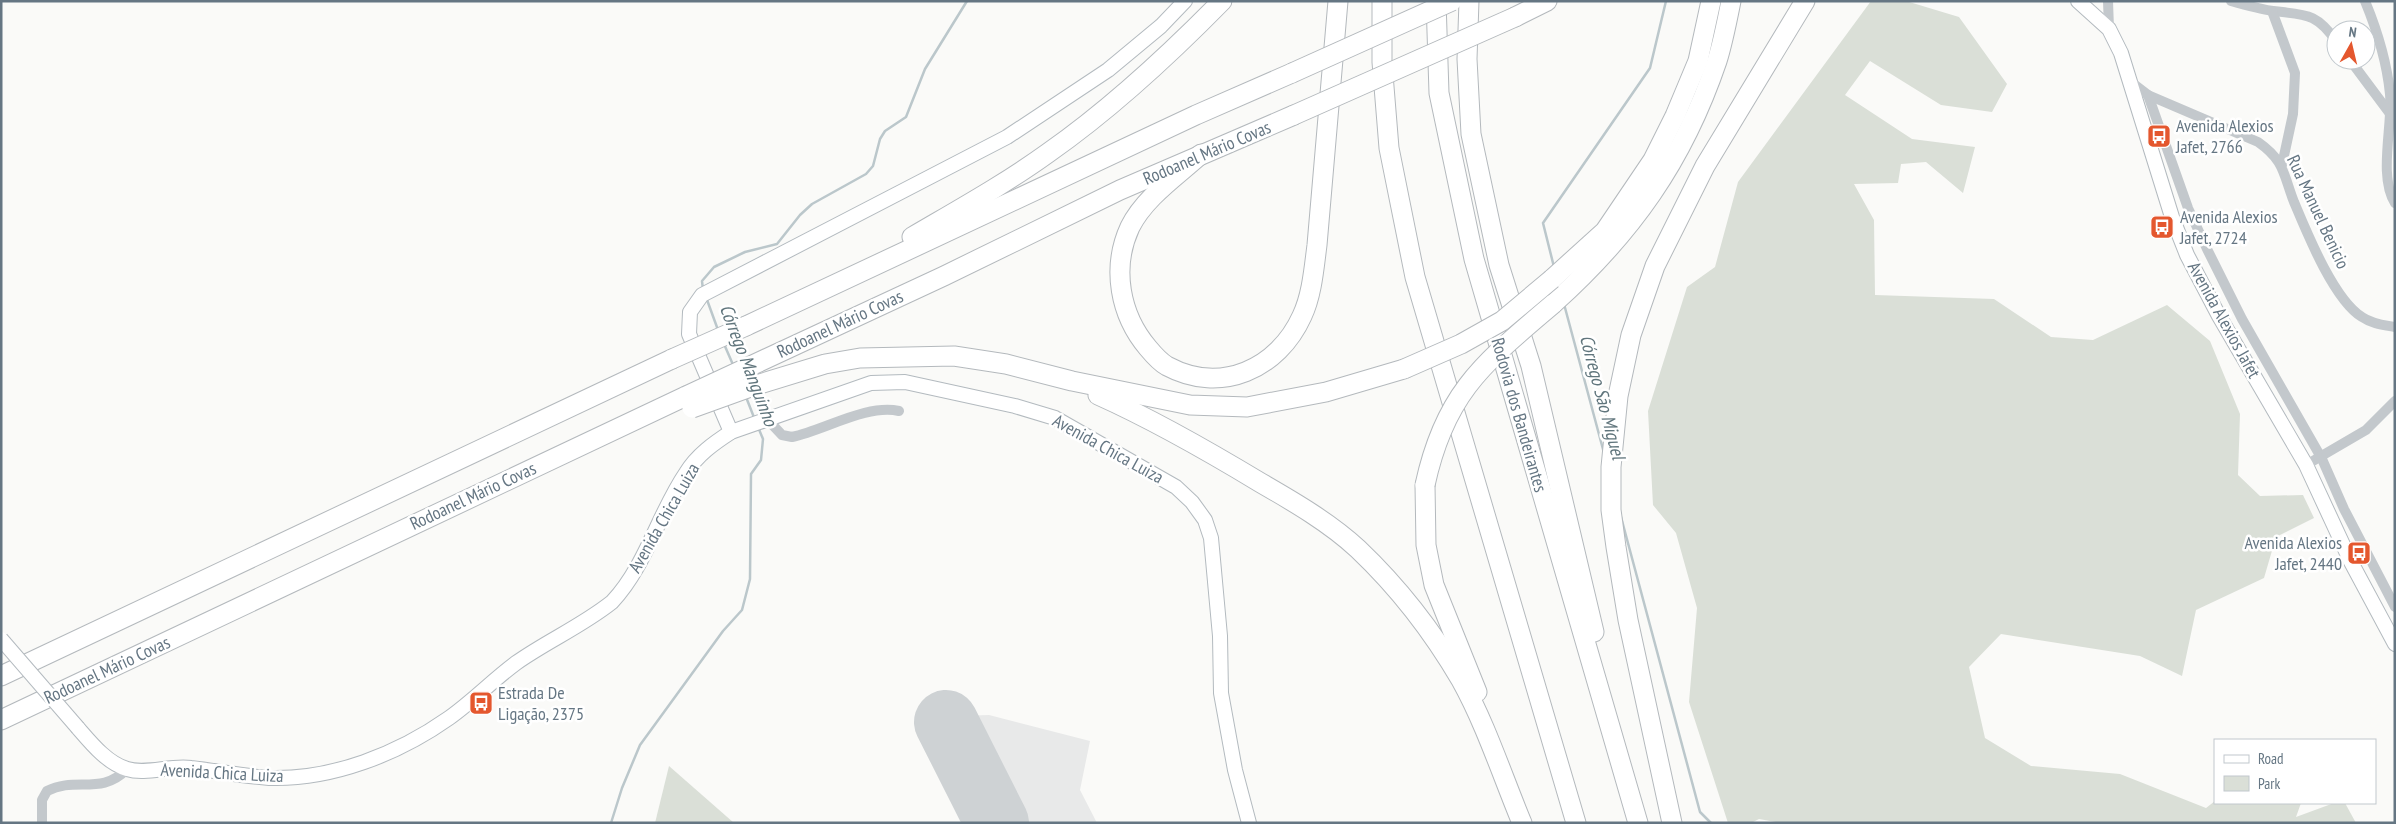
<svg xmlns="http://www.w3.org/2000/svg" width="2396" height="824" font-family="'PT Sans Narrow',sans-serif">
<rect width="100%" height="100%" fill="#fafaf8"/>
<polygon fill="#e8e9e9" points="989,715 1090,741 1080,790 1097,823 980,823 933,728 957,716"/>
<g fill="#dadfd7">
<polygon points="1871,1 1906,1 1959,17 2007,84 1992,112 1941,105 1870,61 1845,95 1912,139 1975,147 1963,193 1926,162 1901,164 1898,183 1854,184 1874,220 1875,295 1994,299 2051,337 2093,340 2167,305 2210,341 2240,414 2238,475 2260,496 2303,495 2314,518 2276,537 2264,578 2196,610 2182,676 2140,656 2001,634 1969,667 1985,738 2031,766 2120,774 2206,808 2215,801 2215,803 2301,803 2296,817 2334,803 2345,803 2356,823 1782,823 1759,819 1751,823 1728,823 1689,702 1697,608 1676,533 1653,505 1648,411 1687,287 1715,267 1738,182"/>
<polygon points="669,766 734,823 655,823"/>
</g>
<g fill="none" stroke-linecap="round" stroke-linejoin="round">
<g stroke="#bbc7cb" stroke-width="2.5">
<polyline points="1554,267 1543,223 1650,68 1666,1"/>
<polyline points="703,290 702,281 714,267 745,252 777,244 800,215 812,204 866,174 873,166 880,139 885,131 906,117 925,69 967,1"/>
<polyline points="706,297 718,330"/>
<polyline points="1564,304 1604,453"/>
<polyline points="724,344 734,367"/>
<polyline points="746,397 755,420"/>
<polyline points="1621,517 1700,812 1711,823"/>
<polyline points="611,823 622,788 640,745 723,631 742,610 750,579 751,474 761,460 763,439 758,427"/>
</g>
<polyline stroke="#ced2d4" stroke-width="64" points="946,722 997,823"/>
<g stroke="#b3babf" stroke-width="16">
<g id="secondary">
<polyline points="2078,1 2109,29 2121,53 2172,217 2187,255 2219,316 2306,465 2351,562 2395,644"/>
<polyline points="731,432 689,334 690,312 702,295 1007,137 1108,70 1161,26 1185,1"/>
<path d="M78,728C91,743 107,763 127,769C146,775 170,765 191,768C217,771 243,776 269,778C332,780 398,754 449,718C473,701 493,680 516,663C547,641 582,626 612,602C646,566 658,514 686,473C697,455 714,443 731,432L871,383L905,382L1015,406L1055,418L1176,487L1192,502L1205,520L1211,538L1220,636L1221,693L1235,770L1249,823"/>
</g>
</g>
<g stroke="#b4b9bd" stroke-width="21">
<g id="highway">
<polyline points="1382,1 1382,62 1389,148 1415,277 1576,823"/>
<polyline points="1436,1 1439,93 1474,259 1638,823"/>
<polyline points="1469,1 1467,59 1471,134 1499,265 1531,366 1594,632"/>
<polyline points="1515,17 1547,1"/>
<path d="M1201,154C1177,176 1145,197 1130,227C1111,268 1120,315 1148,348C1153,354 1160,362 1167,366C1221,395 1278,369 1302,316C1312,295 1314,268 1317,245L1338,1"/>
<path d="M912,237C958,210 1005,184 1048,153C1111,109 1168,56 1222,1"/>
<polyline points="1552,279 1605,231 1653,160 1675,116 1698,61 1711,1"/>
<path d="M1553,304C1632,233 1683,161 1717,61C1723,42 1727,21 1731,1"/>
<polyline points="746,326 1196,115 1292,73"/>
<polyline points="744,369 944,276 1120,190 1294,115"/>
<polyline points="753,386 825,364 860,358 954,356 1006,364 1072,381 1190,405 1247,407 1326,392 1404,369"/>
<path d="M1098,395C1154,420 1208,451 1261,483C1294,502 1330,523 1358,549C1398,587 1433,632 1461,680C1486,725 1502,775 1522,823"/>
<polyline points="1425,485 1426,545 1434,585 1477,692"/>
<polyline points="1,676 672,359"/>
<polyline points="1,720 686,396"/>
<polyline points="1672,823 1628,620 1616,547 1611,510 1611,467 1618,396 1631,335 1655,266 1705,166 1805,1"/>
</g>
</g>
<g stroke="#c3c8cc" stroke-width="10">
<polyline points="2108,1 2109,29"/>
<path d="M2231,1C2245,5 2259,9 2273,11C2305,15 2316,12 2336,41"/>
<path d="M2365,1C2377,30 2387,63 2390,94C2393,125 2378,176 2395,203"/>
<polyline points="2272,11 2295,73 2293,114 2282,165"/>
<polyline points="2350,60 2391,115"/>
<polyline points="2131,82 2148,95 2188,208 2207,249 2242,319 2322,459 2344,509 2395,607"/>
<path d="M2148,95L2258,142C2285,161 2283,174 2294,202C2307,233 2334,300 2362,317C2372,324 2384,325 2395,327"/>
<path d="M767,419L782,435L792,437C825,430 866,404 899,411"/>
<polyline points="2306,465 2366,430 2395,401"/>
<path d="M42,823V800L47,791C76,776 101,796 127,769"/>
</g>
<use href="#secondary" stroke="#fff" stroke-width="14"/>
<use href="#highway" stroke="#fff" stroke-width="19"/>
<g stroke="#b3babf" stroke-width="16" stroke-linecap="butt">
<polyline id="secondary-bridge" points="1,639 78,728"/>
</g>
<g stroke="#b4b9bd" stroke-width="21" stroke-linecap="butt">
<g id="highway-bridge">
<polyline points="1292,73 1452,1"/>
<polyline points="1294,115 1515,17"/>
<polyline points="672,359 746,326"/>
<polyline points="1404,369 1461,344 1502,321 1552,279"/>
<polyline points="686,396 744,369"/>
<polyline points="692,408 753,386"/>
<path d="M1425,485C1445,392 1484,363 1553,304"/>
</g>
</g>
<use href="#secondary-bridge" stroke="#fff" stroke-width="14"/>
<use href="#highway-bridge" stroke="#fff" stroke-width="19"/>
</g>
<defs>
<g id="bus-square" transform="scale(1.25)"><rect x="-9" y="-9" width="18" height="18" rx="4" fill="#e4572e" stroke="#fff"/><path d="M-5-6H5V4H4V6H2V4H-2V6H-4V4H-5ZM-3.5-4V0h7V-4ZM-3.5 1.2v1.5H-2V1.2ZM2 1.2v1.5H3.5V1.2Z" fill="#fff"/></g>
</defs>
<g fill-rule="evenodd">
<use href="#bus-square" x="2159" y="136"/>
<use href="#bus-square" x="2162" y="227"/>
<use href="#bus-square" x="2359" y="553"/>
<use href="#bus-square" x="481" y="703"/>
</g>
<g text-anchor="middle" stroke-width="5" stroke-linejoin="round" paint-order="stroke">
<g font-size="18" fill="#657683" stroke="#fff" text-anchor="start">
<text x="2176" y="132">Avenida Alexios<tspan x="2176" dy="21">Jafet, 2766</tspan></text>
<text x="2180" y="223">Avenida Alexios<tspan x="2180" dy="21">Jafet, 2724</tspan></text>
<text x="2342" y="549" text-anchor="end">Avenida Alexios<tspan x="2342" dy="21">Jafet, 2440</tspan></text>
<text x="498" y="699">Estrada De<tspan x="498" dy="21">Ligação, 2375</tspan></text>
</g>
<g font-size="18" fill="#657683" stroke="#fff">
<text transform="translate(1207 153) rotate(-23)" y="6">Rodoanel Mário Covas</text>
<text transform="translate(2318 212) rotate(65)" y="6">Rua Manuel Benicio</text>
<text transform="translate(2224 320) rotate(61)" y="6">Avenida Alexios Jafet</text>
<text transform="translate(840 324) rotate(-25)" y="6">Rodoanel Mário Covas</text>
<text transform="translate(1519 415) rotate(74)" y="6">Rodovia dos Bandeirantes</text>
<text transform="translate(1108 449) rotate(29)" y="6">Avenida Chica Luiza</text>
<text transform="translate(473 496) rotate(-25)" y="6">Rodoanel Mário Covas</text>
<text transform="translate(664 518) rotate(-60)" y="6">Avenida Chica Luiza</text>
<text transform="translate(107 670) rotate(-25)" y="6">Rodoanel Mário Covas</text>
<text transform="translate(222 773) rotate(3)" y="6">Avenida Chica Luiza</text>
</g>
<g font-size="19" font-style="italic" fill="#60757c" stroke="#fff">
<text transform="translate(749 365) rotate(69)" y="7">Córrego Manguinho</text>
<text transform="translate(1603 397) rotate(75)" y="7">Córrego São Miguel</text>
</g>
</g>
<rect width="2396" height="824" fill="none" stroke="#657683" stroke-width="5"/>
<rect x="2214" y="739" width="162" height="65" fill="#ffffff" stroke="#c1c8cd"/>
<rect x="2224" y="755" width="25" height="8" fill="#ffffff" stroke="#c1c8cd"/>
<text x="2258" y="764" font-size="15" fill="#657683">Road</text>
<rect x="2224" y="776" width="25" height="15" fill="#dadfd7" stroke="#c1c8cd"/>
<text x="2258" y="789" font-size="15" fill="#657683">Park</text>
<g transform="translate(2351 45) rotate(8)"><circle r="24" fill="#ffffff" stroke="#c1c8cd"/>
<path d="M0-4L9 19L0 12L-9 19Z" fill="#e4572e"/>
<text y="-8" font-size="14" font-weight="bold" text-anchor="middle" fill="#657683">N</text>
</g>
</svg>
